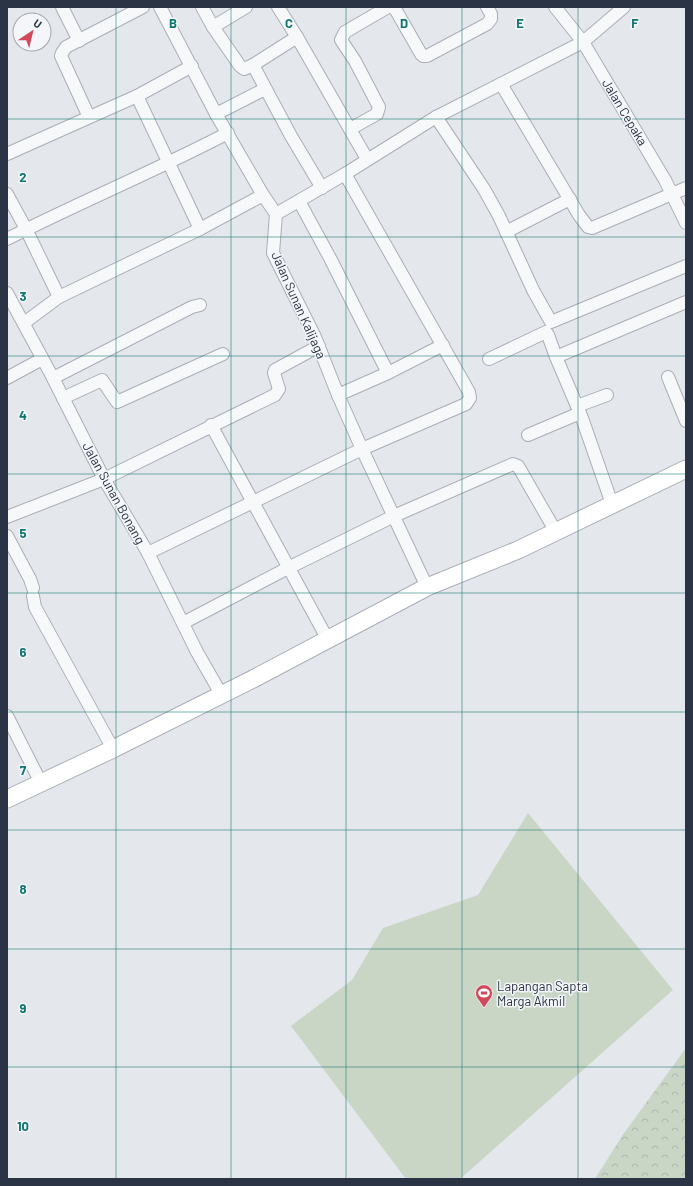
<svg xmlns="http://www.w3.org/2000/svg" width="693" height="1186" font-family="Barlow,sans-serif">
<defs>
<pattern id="forest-crowns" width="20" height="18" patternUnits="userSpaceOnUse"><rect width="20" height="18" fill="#c9d6c5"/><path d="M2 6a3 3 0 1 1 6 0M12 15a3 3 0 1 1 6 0" fill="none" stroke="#adb8ab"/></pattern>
</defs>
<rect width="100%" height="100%" fill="#e4e7ec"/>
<polygon fill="url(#forest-crowns)" points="686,1048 686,1179 595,1179 622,1136"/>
<polygon fill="#c9d6c5" points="528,813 673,990 460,1179 406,1179 291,1026 352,980 383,928 478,895"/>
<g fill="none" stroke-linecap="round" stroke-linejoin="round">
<g stroke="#a9aeb7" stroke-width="14">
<g id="minor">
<polyline points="62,7 79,41"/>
<polyline points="160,7 216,114 263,195 276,214 273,253 315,337 338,395 362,449 427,587"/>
<polyline points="202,7 213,27 240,66 244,69 253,65 297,37 278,7"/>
<polyline points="394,7 421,54 423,56 427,56 487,24 491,19 491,14 487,7"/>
<polyline points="555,7 583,42 665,180 686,223"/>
<polyline points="213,27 246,7"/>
<polyline points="297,37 367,159"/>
<polyline points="253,65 291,136 322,188"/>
<polyline points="501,84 579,215 588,227 592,228 686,188"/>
<polyline points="137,96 200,229"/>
<polyline points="216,114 265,89"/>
<polyline points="89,117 61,56 62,53 66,47 143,7"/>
<polyline points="436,117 484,189 499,216 533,290 551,322 686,266"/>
<polyline points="350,129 377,114 379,107 355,61 341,40 345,32 388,7"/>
<polyline points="7,154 137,96 192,66"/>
<polyline points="345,174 436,117 583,42 624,7"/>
<polyline points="7,194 26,229 59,297"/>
<polyline points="299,201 330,258 388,373"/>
<polyline points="506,232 570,199"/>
<path d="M7,239C80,202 155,171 228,133"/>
<polyline points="7,293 53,378 104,479 148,553 197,652 221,694"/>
<polyline points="24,323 59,297 200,229 263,195"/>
<polyline points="556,357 686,302"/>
<polyline points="489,359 546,332 548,335 556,357 582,418 612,504"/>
<polyline points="668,377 686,421"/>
<polyline points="7,378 42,359"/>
<polyline points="53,378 192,307 200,305"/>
<polyline points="338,395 388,373 443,345"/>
<polyline points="63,398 102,380 117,402 223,354"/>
<polyline points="577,406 607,395"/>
<polyline points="211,425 328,640"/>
<polyline points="528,435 580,413"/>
<polyline points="7,517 104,479 275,395 279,389 274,373 275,370 319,346"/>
<polyline points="7,536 30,579 33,588"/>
<polyline points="148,553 362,449 466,404 470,398 469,392 345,174 276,214"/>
<polyline points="33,596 35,607 113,749"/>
<polyline points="183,623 288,568 394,516 513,464 518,466 556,532"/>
<polyline points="7,716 41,783"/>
</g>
</g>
<g stroke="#a9aeb7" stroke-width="19">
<polyline id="secondary" points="7,799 113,749 253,679 427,587 518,550 686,469"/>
</g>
<use href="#minor" stroke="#f7f8fa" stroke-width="12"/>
<use href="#secondary" stroke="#fff" stroke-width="17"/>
</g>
<path fill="none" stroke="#0f766e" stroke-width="1" stroke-opacity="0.55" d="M116,7V1179M231,7V1179M346,7V1179M462,7V1179M578,7V1179M7,119H686M7,237H686M7,356H686M7,474H686M7,593H686M7,712H686M7,830H686M7,949H686M7,1067H686"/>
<defs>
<g id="stadium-pin" transform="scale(0.9)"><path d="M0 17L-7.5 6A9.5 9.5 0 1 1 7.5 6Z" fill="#d1495b" stroke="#f4f6f9"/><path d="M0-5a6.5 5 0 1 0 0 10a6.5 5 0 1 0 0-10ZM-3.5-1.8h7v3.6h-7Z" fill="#fff"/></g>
</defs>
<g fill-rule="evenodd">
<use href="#stadium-pin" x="484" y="993"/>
</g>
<g text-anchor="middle" stroke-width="3" stroke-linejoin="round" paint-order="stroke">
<g font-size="13" fill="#2b3445" stroke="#f4f6f9">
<text transform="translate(625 112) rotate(59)" y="5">Jalan Cepaka</text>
<text transform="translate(299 305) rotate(66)" y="5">Jalan Sunan Kalijaga</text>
<text transform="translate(114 493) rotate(61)" y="5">Jalan Sunan Bonang</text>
</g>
<g font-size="13" fill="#2b3445" stroke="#f4f6f9" text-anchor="start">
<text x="497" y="991">Lapangan Sapta<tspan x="497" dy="15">Marga Akmil</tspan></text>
</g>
</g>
<g font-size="13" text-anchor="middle" font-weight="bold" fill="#0f766e" stroke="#f4f6f9" stroke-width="3" stroke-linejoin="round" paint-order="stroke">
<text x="173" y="28">B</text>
<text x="289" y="28">C</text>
<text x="404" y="28">D</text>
<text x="520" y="28">E</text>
<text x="635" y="28">F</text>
<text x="23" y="182">2</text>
<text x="23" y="301">3</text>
<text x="23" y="420">4</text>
<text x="23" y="538">5</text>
<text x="23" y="657">6</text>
<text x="23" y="775">7</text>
<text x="23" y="894">8</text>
<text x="23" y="1013">9</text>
<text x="23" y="1131">10</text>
</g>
<rect width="693" height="1186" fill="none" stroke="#2b3445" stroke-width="16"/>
<g transform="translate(32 32) rotate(35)"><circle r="19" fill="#f4f6f9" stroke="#a4a8b1"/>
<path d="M0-3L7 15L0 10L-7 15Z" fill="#d1495b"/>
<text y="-6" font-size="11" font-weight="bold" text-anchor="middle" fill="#2b3445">U</text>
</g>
</svg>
